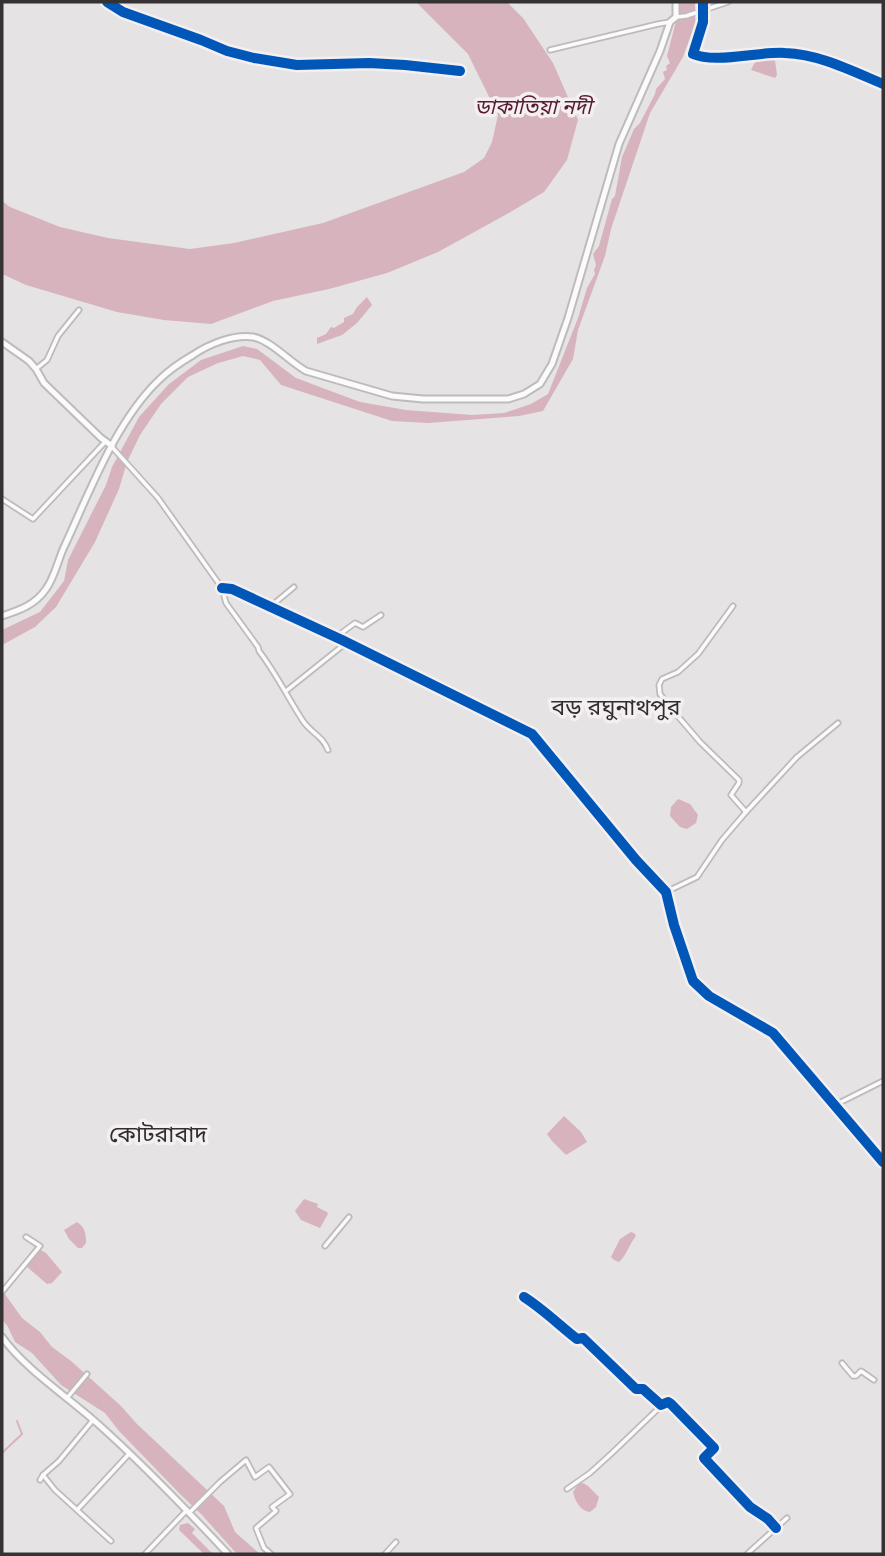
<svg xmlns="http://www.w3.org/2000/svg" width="885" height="1556" font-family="Lato,'Noto Sans Bengali',sans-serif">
<rect width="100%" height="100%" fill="#e6e3e4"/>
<g fill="#d7b3bd">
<polygon points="416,2 507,2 523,18 553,63 578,120 567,160 544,192 507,214 438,252 387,273 329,289 273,301 211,324 164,320 117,312 26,285 2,274 2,201 10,207 60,227 108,238 190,249 234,243 323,223 464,172 484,158 492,142 498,115 468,54"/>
<polygon points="681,2 695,2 696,22 683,57 650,113 611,229 605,256 578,330 573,359 543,411 519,416 428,423 392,421 281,385 260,360 243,356 218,363 188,377 161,404 140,435 127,462 119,489 95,542 56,607 35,627 2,645 2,630 40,612 64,581 68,560 106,485 112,467 139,417 169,384 201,360 243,346 257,349 296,378 360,402 406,410 472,415 504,413 531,404 548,394 578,318 587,288 595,274 594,270 596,265 593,254 599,246 612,199 615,196 622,157 634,129 640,123 655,94 656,89 665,79 663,72 667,70 666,66 670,63 667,56"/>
<path d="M770,57L771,60H775L777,75L775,78L751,70C754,64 754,62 761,59L764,60L765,58Z"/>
<polygon points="367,297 372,305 357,323 342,335 317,344 317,338 326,334 331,327 334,328 344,322 344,318 353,314 357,307"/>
<polygon points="678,799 690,804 698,815 696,823 687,829 680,827 670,816 671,807"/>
<polygon points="564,1116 581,1132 587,1142 566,1155 552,1141 547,1134"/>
<polygon points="304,1199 318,1204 317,1207 327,1212 328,1214 320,1228 301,1220 295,1211"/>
<path d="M77,1222C85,1227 86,1234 86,1243L82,1248H78L69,1239L64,1230Z"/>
<path d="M631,1232L634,1233L636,1236C629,1244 627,1255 619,1262L614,1260L611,1257L620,1239Z"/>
<polygon points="39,1249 46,1253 62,1272 52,1283 47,1284 26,1266"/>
<polygon points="2,1290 22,1318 40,1332 52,1347 71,1361 121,1406 136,1423 224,1506 235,1532 260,1554 237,1554 202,1515 181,1495 119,1431 105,1413 61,1385 32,1353 15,1342 7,1325 2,1320"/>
<path d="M583,1483L588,1486L599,1497L596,1507L590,1512C580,1511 575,1501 573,1492L578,1484Z"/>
<polygon points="188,1523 195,1529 192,1533 212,1553 204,1554 179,1530 180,1525"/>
</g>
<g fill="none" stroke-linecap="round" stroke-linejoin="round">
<polyline stroke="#d7b3bd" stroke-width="2" points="2,1453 22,1434 17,1421"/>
<g stroke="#bebbbc" stroke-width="7">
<g id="street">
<polyline points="107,2 123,12 148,21 201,40 227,51 254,58 297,65 369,63 405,65 460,71"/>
<path d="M703,2V22L693,54C716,64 759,51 785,53C819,54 852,71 883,84"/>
<polyline points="676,17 686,16 728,2"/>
<polyline points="550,50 658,24 670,22"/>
<polyline points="36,369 47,360 58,336 79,310"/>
<path d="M112,447L158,498L222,588L226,603L258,647L259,651C276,673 288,698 303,721C311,733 322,735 328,750"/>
<polyline points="2,499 33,519 105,442"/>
<polyline points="222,588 232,589 342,640 532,734 636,860 666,892 674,925 693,981 709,996 773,1033 883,1162"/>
<polyline points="733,606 698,654 678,672 662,679 659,685 660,694 670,707 700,742 739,780 739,783 731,795 746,812 797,757 838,723"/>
<polyline points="270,607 294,587"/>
<polyline points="336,637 355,623 363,627 381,615"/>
<polyline points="286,691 346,643"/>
<polyline points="666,892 697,877 722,840 746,812"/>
<polyline points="835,1105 883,1081"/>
<polyline points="325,1246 349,1217"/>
<polyline points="2,1292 40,1246 26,1237"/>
<path d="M524,1297C543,1309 559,1325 577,1339L583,1338L636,1389H643L661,1405L668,1402L671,1404L714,1448L704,1458L750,1507L768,1519L776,1528"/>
<polyline points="842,1363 853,1376 856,1376 861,1371 874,1380"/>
<polyline points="67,1398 87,1374"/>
<polyline points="43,1475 55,1490 111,1541"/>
<polyline points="40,1480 43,1475 59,1461 93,1420"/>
<polyline points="567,1489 590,1473 612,1453 662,1405"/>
<polyline points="78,1509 129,1454"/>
<polyline points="190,1512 220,1482 246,1460 255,1477 269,1467 290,1494 272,1507 276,1511 256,1528 264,1548 271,1554"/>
<polyline points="145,1554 187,1510"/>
<polyline points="385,1554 396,1542"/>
<polyline points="747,1554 787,1518"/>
</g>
</g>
<g stroke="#bebbbc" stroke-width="9">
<g id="secondary">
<polyline points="2,342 29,361 36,369 44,383 101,438 112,446"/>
<path d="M2,616C20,610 35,605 46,589C55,577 58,559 65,545C90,491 116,421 159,380C169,370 181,362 193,355C209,344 234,334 253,337C270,340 290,362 306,371L392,396L423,399H508L524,394L540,384L552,364L568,318L619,144L660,51L670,22L676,17V2"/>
<path d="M2,1337C25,1369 68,1397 98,1424C144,1465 186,1509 228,1554"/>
</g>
</g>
<use href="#street" stroke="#fbfbfb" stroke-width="3.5"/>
<use href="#secondary" stroke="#fbfbfb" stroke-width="5"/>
<g stroke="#f4eff0" stroke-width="15">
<g id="cycleway">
<polyline points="107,2 123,12 148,21 201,40 227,51 254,58 297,65 369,63 405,65 460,71"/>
<path d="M703,2V22L693,54C716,64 759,51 785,53C819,54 852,71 883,84"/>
<polyline points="222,588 232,589 342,640 532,734 636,860 666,892 674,925 693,981 709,996 773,1033 883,1162"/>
<path d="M524,1297C543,1309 559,1325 577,1339L583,1338L636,1389H643L661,1405L668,1402L671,1404L714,1448L704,1458L750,1507L768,1519L776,1528"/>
</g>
</g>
<use href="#cycleway" stroke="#0057b8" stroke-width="10"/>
</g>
<g text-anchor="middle" stroke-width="7" stroke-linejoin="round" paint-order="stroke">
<g font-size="21" font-style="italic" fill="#571c31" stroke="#f4eff0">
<text x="533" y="114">ডাকাতিয়া নদী</text>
</g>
<g font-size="23" fill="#322e2f" stroke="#f4eff0">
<text x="616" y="715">বড় রঘুনাথপুর</text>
<text x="158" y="1142">কোটরাবাদ</text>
</g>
</g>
<rect width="885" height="1556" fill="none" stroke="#343232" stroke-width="7"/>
</svg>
